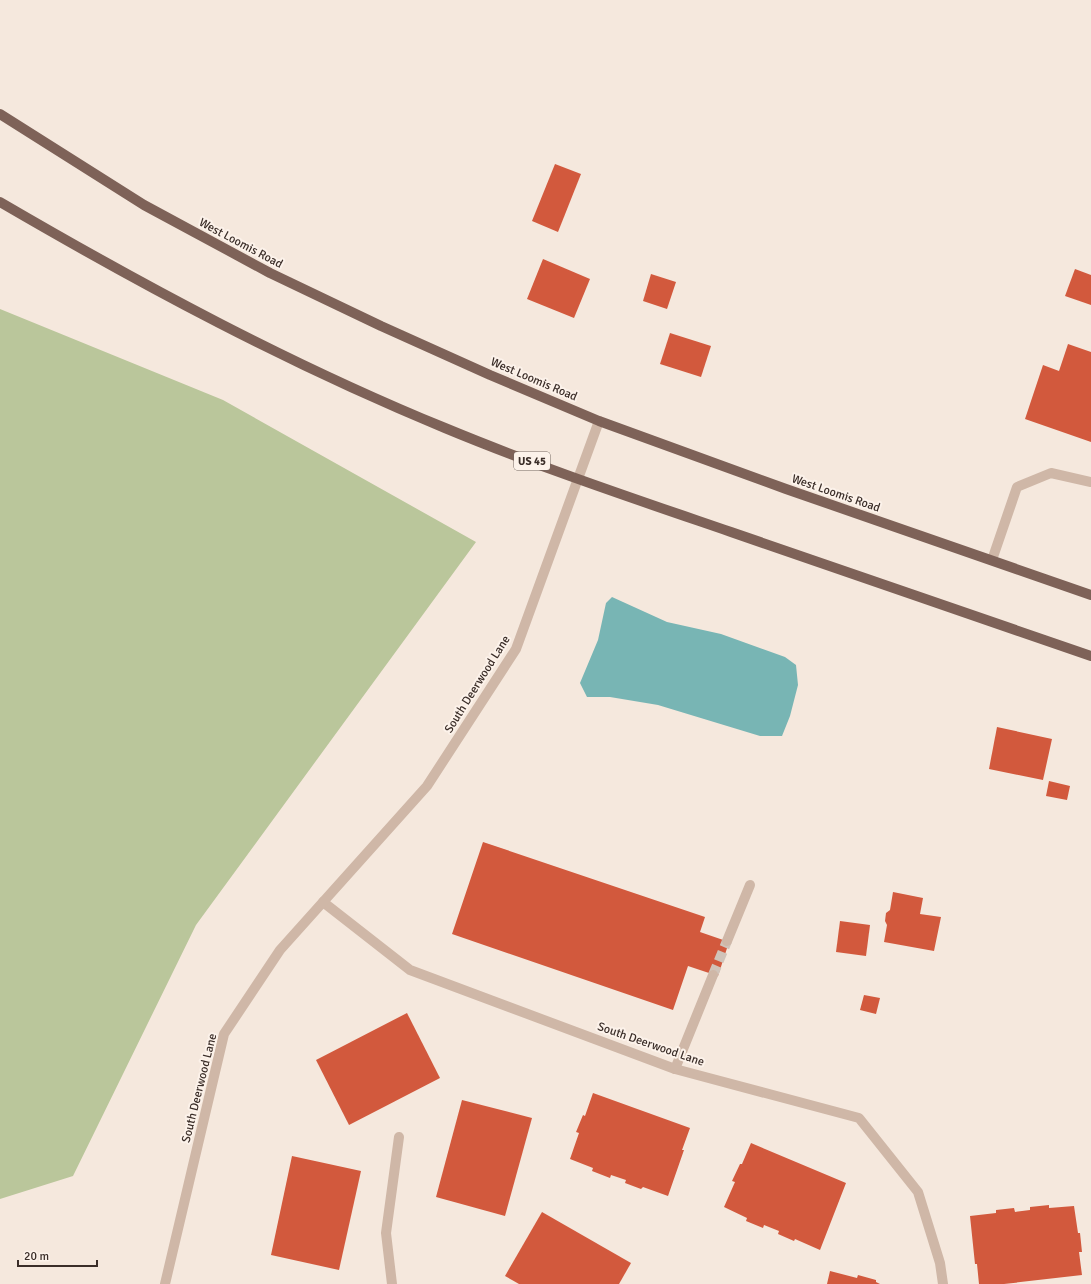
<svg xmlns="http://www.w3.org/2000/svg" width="1091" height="1284" font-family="Signika,sans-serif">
<rect width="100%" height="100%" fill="#f5e8dd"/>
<polygon fill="#bac69b" points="0,309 223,400 476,542 196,925 73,1176 0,1199"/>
<polygon fill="#78b5b4" points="612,597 667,622 721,634 785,657 796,665 798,685 790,716 782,736 760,736 658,705 610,697 587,697 580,683 598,640 606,603"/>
<g fill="#d2593d">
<polygon points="555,164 581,174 558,232 532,221"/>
<polygon points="543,259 590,279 574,318 527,299"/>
<polygon points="1075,269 1091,275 1091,305 1065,296"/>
<polygon points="651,274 676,282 667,309 643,301"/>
<polygon points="670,333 711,346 701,377 660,364"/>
<polygon points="1068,344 1091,352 1091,442 1025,419 1043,365 1059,371"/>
<polygon points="997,727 1052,739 1043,780 989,769"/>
<polygon points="1049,781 1070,786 1067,800 1046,796"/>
<polygon points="483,842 705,917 700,932 729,942 718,976 688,966 673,1010 452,934"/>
<polygon points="893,892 923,898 920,914 941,917 934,951 884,942 887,925 885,921 886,913 890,910"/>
<polygon points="840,921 870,925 866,956 836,952"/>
<polygon points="864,995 880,998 876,1014 860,1010"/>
<polygon points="407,1013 440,1078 349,1125 316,1060"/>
<polygon points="593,1093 690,1128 682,1150 684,1150 668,1196 643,1187 641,1189 625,1183 626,1180 611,1175 610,1178 592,1171 593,1168 570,1159 579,1133 576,1132 583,1115 585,1116"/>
<polygon points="462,1100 532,1118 505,1216 436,1197"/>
<polygon points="751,1143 846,1183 820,1250 795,1239 794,1241 778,1234 779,1231 764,1225 763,1228 746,1221 747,1218 724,1207 735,1182 732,1181 740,1164 742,1164"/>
<polygon points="292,1156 361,1171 339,1270 271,1255"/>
<polygon points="1049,1205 1049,1208 1074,1206 1078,1233 1080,1233 1082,1252 1079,1252 1082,1275 1004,1284 979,1284 977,1264 975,1264 970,1216 996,1213 996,1210 1014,1208 1015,1212 1030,1210 1030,1207"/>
<polygon points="542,1212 631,1263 619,1284 519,1284 505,1276"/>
<polygon points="830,1271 857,1278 858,1275 876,1280 876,1282 880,1284 827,1284"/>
</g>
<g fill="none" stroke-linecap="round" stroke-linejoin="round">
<polyline stroke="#d0c3b9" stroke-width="10" stroke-dasharray="10 5" stroke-linecap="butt" points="713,975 727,941"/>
<g stroke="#cfb7a7" stroke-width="10">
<polyline points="992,560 1017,487 1051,473 1091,482"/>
<polyline points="323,902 410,970 675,1069 859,1118 918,1192 940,1263 943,1284"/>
<polyline points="727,941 750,885"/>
<polyline points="675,1069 713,975"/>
<polyline points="165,1284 224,1034 280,950 427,786 516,649 599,421"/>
<polyline points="392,1284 386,1233 399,1137"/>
</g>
<g stroke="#7e6258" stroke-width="10">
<polyline points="0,114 144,205 270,273 381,326 490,375 599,421 786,489 1091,595"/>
<path d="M0,202C144,286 291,365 445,428C539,467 635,499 731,532C851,573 971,615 1091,656"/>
</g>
</g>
<g text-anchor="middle" stroke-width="4" stroke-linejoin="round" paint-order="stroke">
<rect fill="#fcf2ea" stroke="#746862" stroke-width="1" x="514" y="452" width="36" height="18" rx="3"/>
<g font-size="11" font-weight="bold" fill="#3a2d28">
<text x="532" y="465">US 45</text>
</g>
<g font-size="12" fill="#3a2d28" stroke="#fcf2ea">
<text transform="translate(241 243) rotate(28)" y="4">West Loomis Road</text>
<text transform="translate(534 379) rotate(23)" y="4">West Loomis Road</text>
<text transform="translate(836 493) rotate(19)" y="4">West Loomis Road</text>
<text transform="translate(477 684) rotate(-58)" y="4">South Deerwood Lane</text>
<text transform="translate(651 1044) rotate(19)" y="4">South Deerwood Lane</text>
<text transform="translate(199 1088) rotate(-76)" y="4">South Deerwood Lane</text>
</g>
</g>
<path d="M18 1260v6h79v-6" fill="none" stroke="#3a2d28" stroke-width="2"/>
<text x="24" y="1260" font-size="12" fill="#3a2d28" stroke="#fcf2ea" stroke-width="3" paint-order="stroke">20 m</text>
</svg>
